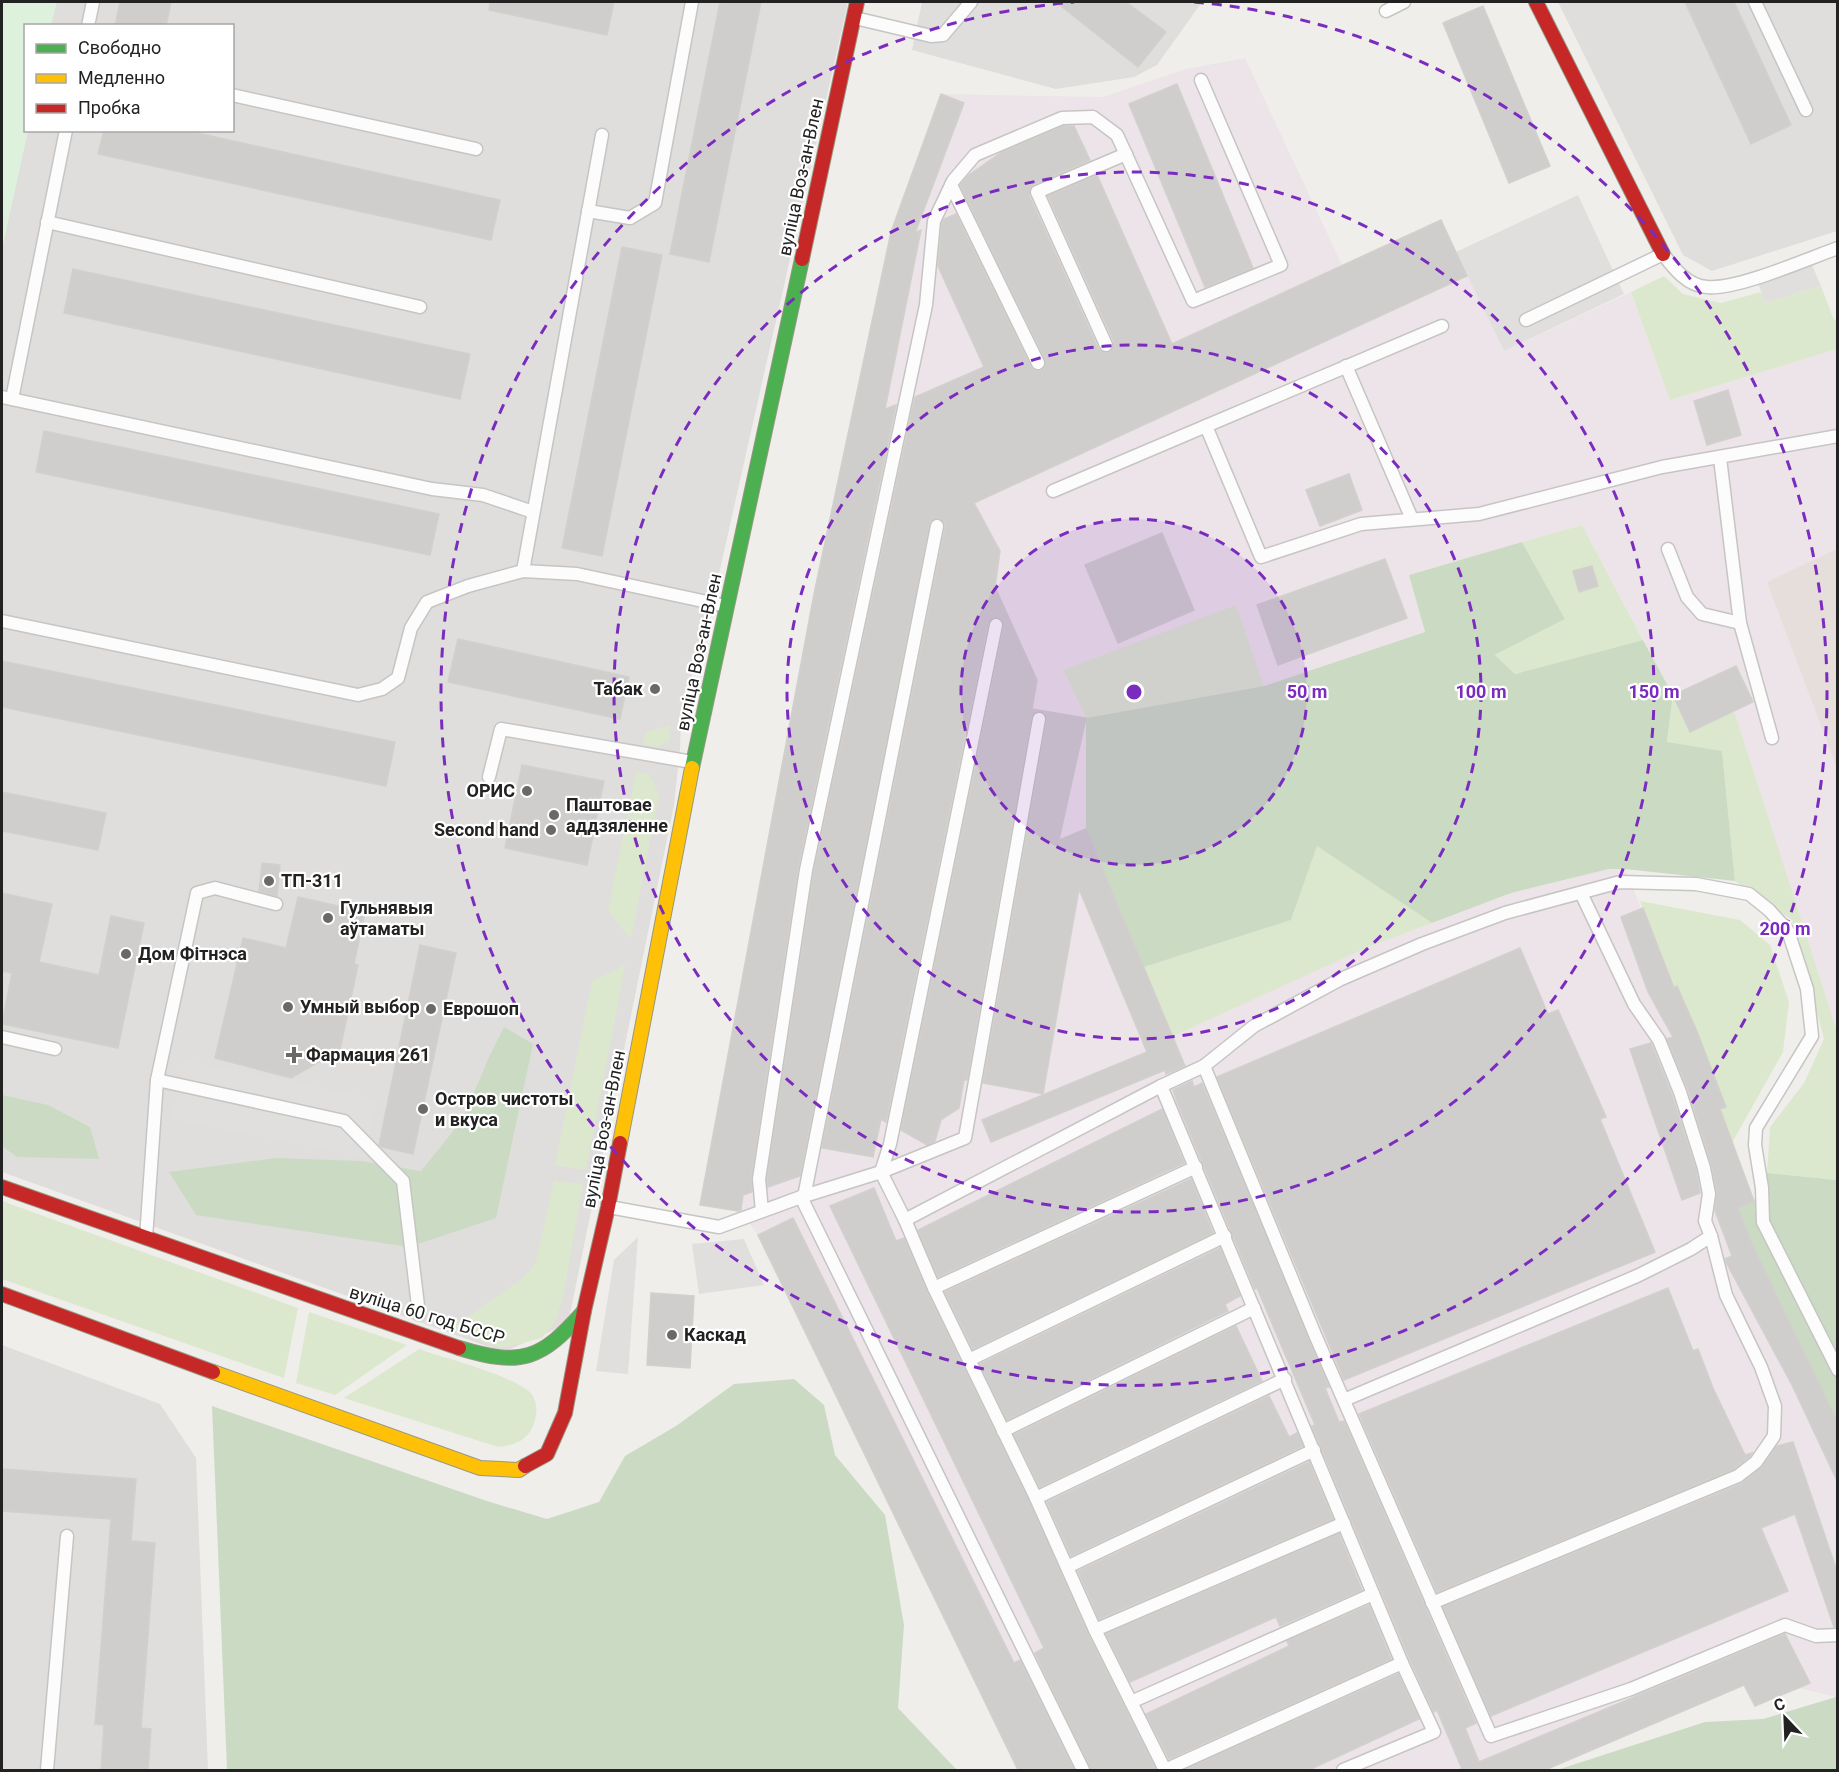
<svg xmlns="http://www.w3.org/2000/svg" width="1839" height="1772" font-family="Roboto,sans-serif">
<rect width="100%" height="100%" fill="#f0eeeb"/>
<g fill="#dfdedc" fill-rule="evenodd">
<path d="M2,2H848L704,640L693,670L681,719L680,749L674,805L568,1324L503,1352L2,1172ZM26,26H232V130H26Z"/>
<polygon points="922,2 1202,2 1157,65 1134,77 1056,89 912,50"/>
<polygon points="1558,2 1837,2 1837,231 1712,271 1683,255"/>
<polygon points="2,1345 160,1404 196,1458 208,1770 2,1770"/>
</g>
<polygon fill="#ece4e8" points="1245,58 1342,265 1441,220 1504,351 1631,292 1670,400 1837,349 1837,1031 1733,712 1690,732 1673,695 1582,525 1409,575 1425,632 1264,686 1235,606 1063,671 1086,718 1086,829 1366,948 1511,893 1609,869 1625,869 1674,987 1677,986 1726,1107 1720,1110 1754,1201 1738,1208 1753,1246 1837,1423 1836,1697 1799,1688 1755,1706 1744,1685 1545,1770 1018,1770 758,1235 741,1212 700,1205 891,232 941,94 1103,97 1186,69"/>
<polygon fill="#e6deda" points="1837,549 1837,768 1767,582"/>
<g fill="#dce8ce">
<polygon points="1664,276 1683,294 1721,303 1761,292 1765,303 1821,286 1834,320 1837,319 1837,349 1670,400 1631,292"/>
<polygon points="1582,525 1643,640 1515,674 1495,655 1565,619 1522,542"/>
<polygon points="1236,605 1264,686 1086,718 1063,670"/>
<polygon points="1673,695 1690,732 1734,711 1837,1031 1837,1180 1767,1173 1770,1127 1804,1083 1824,1039 1792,920 1735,881 1722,751 1667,743"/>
<polygon points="670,725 669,741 658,747 643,744 646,732"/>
<polygon points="636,772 649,774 659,794 631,939 608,911"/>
<polygon points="1317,845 1432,923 1366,948 1173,1036 1144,967 1291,920"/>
<polygon points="1640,901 1740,920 1770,945 1789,1002 1783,1052 1732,1143 1720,1109 1725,1107 1677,986 1674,988"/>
<polygon points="625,965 586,1170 555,1165 592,981"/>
<polygon points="554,1181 583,1184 562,1301 554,1323 542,1338 501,1348 448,1330 523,1278 536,1262"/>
<polygon points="2,1201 298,1308 284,1378 2,1279"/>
<polygon points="309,1312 407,1345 335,1395 296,1383"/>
<path d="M419,1349C441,1357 523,1378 533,1396C538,1406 537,1414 534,1423C528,1441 515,1445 498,1447L344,1398Z"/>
</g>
<g fill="#cbdbc3">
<polygon points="1522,542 1565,619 1495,655 1515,674 1643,640 1673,695 1667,742 1722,751 1735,881 1625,869 1609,869 1511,893 1432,923 1317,846 1291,920 1144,967 1086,829 1086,718 1264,686 1425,632 1409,575"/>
<polygon points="504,1027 533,1044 496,1218 409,1247 196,1215 169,1172 276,1158 361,1161 421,1171 463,1119 489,1057"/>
<polygon points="2,1095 48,1105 90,1127 99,1159 17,1157 2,1146"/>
<polygon points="1767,1173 1837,1180 1837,1423 1753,1246 1738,1208 1754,1201"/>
<polygon points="794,1379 824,1405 835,1455 885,1515 904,1625 898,1708 957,1770 227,1770 212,1406 487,1501 547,1519 599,1502 625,1456 676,1426 734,1384"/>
<polygon points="1836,1697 1837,1770 1557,1770 1705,1722 1763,1719"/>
</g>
<polygon fill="#ddf1dd" points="2,2 57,2 51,25 26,26 26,130 28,131 2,249"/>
<g fill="#e0dfde">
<polygon points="1578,195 1624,294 1504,351 1456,252"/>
<polygon points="1809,258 1821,286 1765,303 1756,277"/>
<polygon points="184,1060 377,1099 365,1157 172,1119"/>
<polygon points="638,1237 628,1374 596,1371 614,1260"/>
<polygon points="744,1239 764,1285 699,1294 692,1244"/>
</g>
<g fill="#d0cecc" stroke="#d2d0cd" stroke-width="1.5">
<polygon points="120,2 171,2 166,26 115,26"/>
<polygon points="490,2 614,2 607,35 489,10"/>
<polygon points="720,2 761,2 709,262 670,254"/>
<polygon points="1056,2 1126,2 1166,32 1138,67"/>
<polygon points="1685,2 1734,2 1791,125 1751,144"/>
<polygon points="1483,6 1550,166 1509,183 1443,23"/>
<polygon points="1177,84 1253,268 1205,287 1129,104"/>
<polygon points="941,94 964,103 915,233 921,230 885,409 896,405 798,868 751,1178 752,1192 743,1195 741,1210 738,1211 700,1205 814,594 891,232"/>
<polygon points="1064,126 1074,126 1090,160 1034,184 1030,188 1029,195 1098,348 1105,353 1112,350 1114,342 1048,196 1097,175 1172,344 1441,220 1467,276 974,503 1000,551 995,587 1037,680 1032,709 1086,718 1059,840 1086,829 1185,1066 1166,1074 1165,1070 991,1142 982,1120 1147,1052 1079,889 1043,1094 983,1083 1047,720 1045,713 1037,711 1031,718 967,1080 964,1080 959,1108 941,1120 935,1141 927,1145 901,1130 1004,627 1002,619 994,617 988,623 886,1122 881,1119 873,1157 822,1148 945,528 945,523 939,518 930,521 800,1176 768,1187 767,1179 814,871 915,397 984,367 938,266 942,223 944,219 956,214 1031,367 1037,371 1042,370 1046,364 1045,359 960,185 969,175 1002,152"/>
<polygon points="104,130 184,130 500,200 491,240 98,154"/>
<polygon points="622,247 662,255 602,556 562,548"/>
<polygon points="73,269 470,354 460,399 64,313"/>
<polygon points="1728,390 1741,435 1707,445 1694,401"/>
<polygon points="44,431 439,514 430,555 36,472"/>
<polygon points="1349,474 1362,510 1320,526 1306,490"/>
<polygon points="1162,533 1194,610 1118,643 1085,565"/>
<polygon points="1385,559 1407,618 1278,665 1257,605"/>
<polygon points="1592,566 1598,586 1579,592 1573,571"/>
<polygon points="458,639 629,677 620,719 448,682"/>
<polygon points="2,661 395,742 386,786 2,707"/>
<polygon points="1736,666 1753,702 1690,732 1673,695"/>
<polygon points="522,765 604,781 587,865 505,848"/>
<polygon points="2,792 106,813 98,850 2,831"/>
<polygon points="262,863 280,865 277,896 259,891"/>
<polygon points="2,893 52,904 39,962 99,975 111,916 144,923 118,1048 2,1024 12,973 2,971"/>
<polygon points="298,897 365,912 354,964 358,965 340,1050 291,1078 215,1058 243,938 286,948"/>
<polygon points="1643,908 1674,988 1677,986 1696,1029 1726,1107 1720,1109 1754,1201 1738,1208 1753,1246 1838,1423 1838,1483 1792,1385 1727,1264 1725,1259 1732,1256 1715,1211 1717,1193 1712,1166 1688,1089 1667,1039 1673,1037 1648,992 1621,917"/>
<polygon points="420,945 456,953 413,1154 382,1147 379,1145"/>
<polygon points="1520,948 1548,1014 1558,1010 1588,1076 1606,1117 1600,1119 1655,1252 1344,1380 1217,1077"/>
<polygon points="1651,1043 1672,1095 1696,1170 1700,1193 1682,1200 1630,1049"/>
<polygon points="1192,1081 1194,1087 1202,1083 1329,1387 1325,1388 1339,1422 1344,1421 1476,1723 1465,1728 1479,1762 1785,1634 1810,1683 1755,1706 1744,1685 1545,1770 1458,1770 1462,1769 1437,1710 1434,1712 1410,1660 1312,1426 1315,1425 1257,1288 1255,1289 1177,1102 1173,1090"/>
<polygon points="1162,1109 1184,1163 938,1277 918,1230"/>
<polygon points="1191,1179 1213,1233 973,1349 945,1292"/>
<polygon points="874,1188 896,1241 904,1238 927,1292 1029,1501 1088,1634 1156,1770 1091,1770 1035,1653 1044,1648 830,1206"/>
<polygon points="793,1218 1014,1663 1020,1660 1074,1770 1018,1770 758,1235"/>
<polygon points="1220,1248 1240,1296 1225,1304 1228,1311 1007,1420 980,1364"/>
<polygon points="1668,1288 1693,1351 1698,1349 1713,1388 1745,1455 1752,1453 1750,1456 1734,1469 1437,1592 1359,1414"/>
<polygon points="651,1293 694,1296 690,1368 647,1365"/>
<polygon points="1236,1326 1262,1381 1040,1487 1014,1435"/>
<polygon points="1269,1396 1289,1437 1297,1433 1303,1446 1071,1556 1047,1502"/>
<polygon points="1793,1442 1838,1574 1838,1627 1834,1627 1795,1514 1761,1528 1788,1591 1491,1716 1443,1607 1741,1484 1761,1468 1777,1446"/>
<polygon points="1309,1462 1333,1519 1099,1619 1078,1571"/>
<polygon points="2,1469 136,1479 131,1541 155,1543 141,1728 151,1729 148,1770 101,1770 104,1725 95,1724 111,1519 2,1511"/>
<polygon points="1339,1534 1362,1590 1280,1626 1276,1617 1130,1682 1106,1634"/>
<polygon points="1369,1605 1391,1659 1169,1759 1146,1714 1289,1646 1287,1641"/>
<polygon points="1398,1674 1419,1719 1309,1770 1184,1770"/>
</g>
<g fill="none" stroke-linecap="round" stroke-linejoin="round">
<g stroke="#c6c5c3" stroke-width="15">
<g id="lane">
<polyline points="1755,2 1806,110"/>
<polyline points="1386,11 1404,2"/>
<polyline points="855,18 931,36 943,35 971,2"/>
<polyline points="88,26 93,2"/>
<polyline points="232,95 476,149"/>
<polyline points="951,185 1038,363"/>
<polyline points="588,211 630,218 655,203 692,2"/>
<polyline points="47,222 420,307"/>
<path d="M1526,320L1663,254C1674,269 1688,286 1707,287C1737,290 1807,259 1838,248"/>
<polyline points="1442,326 1206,426 1261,557 1361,524 1479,514 1662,467 1838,436"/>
<polyline points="1106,345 1037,192 1126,154"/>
<polyline points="1346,366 1412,519"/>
<polyline points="2,397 432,489 483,495 533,512"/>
<polyline points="12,399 66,130"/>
<polyline points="1720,458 1740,623 1772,738"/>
<polyline points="1053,491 1206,426"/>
<polyline points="1668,549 1687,597 1702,614 1740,623"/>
<polyline points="523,571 602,135"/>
<polyline points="2,621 358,695 382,689 398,678 411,628 427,602 468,586 523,571 577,574 726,606"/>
<polyline points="489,777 501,729 692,762"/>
<polyline points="1581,893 1634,1004 1659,1040 1680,1092 1704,1168 1709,1194 1705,1221 1711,1236"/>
<polyline points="2,1037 55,1049"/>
<polyline points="1204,1066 1254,1026 1341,979 1422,944 1505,913 1620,882 1696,884 1749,894 1769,910 1788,931 1807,989 1812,1036 1756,1128 1755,1145 1762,1188 1763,1222 1838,1370"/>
<polyline points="157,1080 344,1121 403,1181 419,1314"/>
<polyline points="881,1172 890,1144 996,625"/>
<polyline points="881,1172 965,1138 1039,719"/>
<polyline points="801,1197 1083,1770"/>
<polyline points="804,1197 937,526"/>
<polyline points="609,1207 719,1227 801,1197 881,1172 905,1220 1161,1086 1204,1066 1316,1337 1491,1736 1631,1689 1785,1625 1816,1636 1838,1635"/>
<polyline points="762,1211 759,1179 806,870 926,305 934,221 953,181 975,155 1062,118 1093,117 1117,135 1193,301 1281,265 1201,80"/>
<polyline points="905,1220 934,1288 1036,1498 1095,1630 1165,1770 1402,1663 1161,1086"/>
<polyline points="146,1238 157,1080 197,893 215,888 276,904"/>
<polyline points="934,1288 1196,1167"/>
<polyline points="969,1360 1225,1236"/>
<polyline points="1344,1400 1637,1276 1691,1249 1711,1236 1726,1295 1761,1367 1775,1406 1774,1436 1756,1462 1738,1476 1432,1603"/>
<polyline points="1003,1431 1254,1308"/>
<polyline points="1036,1498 1285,1379"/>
<polyline points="1067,1567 1314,1450"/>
<polyline points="1095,1630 1344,1523"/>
<polyline points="1131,1702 1373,1594"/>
<polyline points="47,1770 67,1536"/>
<polyline points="1343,1770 1434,1732 1402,1663"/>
</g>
</g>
<g stroke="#969884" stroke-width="16">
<g id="fast">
<polyline points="692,768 802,259"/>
<path d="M459,1348C522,1367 541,1360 584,1311"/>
</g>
</g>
<g stroke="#969884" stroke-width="16">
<g id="slow">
<polyline points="620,1143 692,768"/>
<polyline points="213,1372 480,1468 519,1470 525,1466"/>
</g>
</g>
<g stroke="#969884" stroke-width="16">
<g id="jam">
<polyline points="1536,2 1663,254"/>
<polyline points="802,259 857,2"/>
<polyline points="2,1187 459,1348"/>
<polyline points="2,1294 213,1372"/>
<polyline points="525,1466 547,1454 565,1413 584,1311 608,1207 620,1143"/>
</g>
</g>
<use href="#lane" stroke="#fdfcfc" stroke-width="12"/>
<use href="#fast" stroke="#4caf50" stroke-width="14"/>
<use href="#slow" stroke="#ffc107" stroke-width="14"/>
<use href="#jam" stroke="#c62828" stroke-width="14"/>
</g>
<circle cx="1134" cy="692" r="173" fill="#7b2cbf" fill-opacity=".12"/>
<g fill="none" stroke="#7b2cbf" stroke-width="3" stroke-dasharray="10 8">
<circle cx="1134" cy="692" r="173"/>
<circle cx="1134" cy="692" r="347"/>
<circle cx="1134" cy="692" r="520"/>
<path d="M1194 2A693 693 0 1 1 1074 2"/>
</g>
<g fill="#6a6968" stroke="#fff" stroke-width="2">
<circle cx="655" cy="689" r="6"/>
<circle cx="527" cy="791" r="6"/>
<circle cx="554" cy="815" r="6"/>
<circle cx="551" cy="830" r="6"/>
<circle cx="269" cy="881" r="6"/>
<circle cx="328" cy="918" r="6"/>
<circle cx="126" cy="954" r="6"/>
<circle cx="288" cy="1007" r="6"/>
<circle cx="431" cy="1009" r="6"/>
<path d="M291 1046h6v6h6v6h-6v6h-6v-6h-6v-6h6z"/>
<circle cx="423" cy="1109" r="6"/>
<circle cx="672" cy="1335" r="6"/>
</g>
<g text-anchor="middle" stroke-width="4.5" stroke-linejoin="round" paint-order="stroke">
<g font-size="18" fill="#222" stroke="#fff">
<text transform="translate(801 177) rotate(-78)" y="6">вуліца Воз-ан-Влен</text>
<text transform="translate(699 652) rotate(-78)" y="6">вуліца Воз-ан-Влен</text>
<text transform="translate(604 1129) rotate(-79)" y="6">вуліца Воз-ан-Влен</text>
<text transform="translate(427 1315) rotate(17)" y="6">вуліца 60 год БССР</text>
</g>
<g font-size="18" font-weight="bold" fill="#222" stroke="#fff" text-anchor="start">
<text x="643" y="695" text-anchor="end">Табак</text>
<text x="515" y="797" text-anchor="end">ОРИС</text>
<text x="566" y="811">Паштовае<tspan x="566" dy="21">аддзяленне</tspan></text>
<text x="539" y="836" text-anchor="end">Second hand</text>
<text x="281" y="887">ТП-311</text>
<text x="340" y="914">Гульнявыя<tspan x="340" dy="21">аўтаматы</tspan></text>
<text x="138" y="960">Дом Фітнэса</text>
<text x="300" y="1013">Умный выбор</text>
<text x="443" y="1015">Еврошоп</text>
<text x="306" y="1061">Фармация 261</text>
<text x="435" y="1105">Остров чистоты<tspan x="435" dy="21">и вкуса</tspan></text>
<text x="684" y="1341">Каскад</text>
</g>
</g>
<circle cx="1134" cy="692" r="9" fill="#7b2cbf" stroke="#fff" stroke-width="3"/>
<g font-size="18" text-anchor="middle" font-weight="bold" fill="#7b2cbf" stroke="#fff" stroke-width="4.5" stroke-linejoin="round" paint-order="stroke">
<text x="1307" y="698">50 m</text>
<text x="1481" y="698">100 m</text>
<text x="1654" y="698">150 m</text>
<text x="1785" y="935">200 m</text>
</g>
<rect width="1839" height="1772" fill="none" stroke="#222222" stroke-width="6"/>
<rect x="24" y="24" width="210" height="108" fill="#ffffff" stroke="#a7a7a7" stroke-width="1.5"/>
<rect x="36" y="44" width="30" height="9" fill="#4caf50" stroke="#a7a7a7" stroke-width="1.5"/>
<text x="78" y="54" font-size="18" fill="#222222">Свободно</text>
<rect x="36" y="74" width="30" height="9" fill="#ffc107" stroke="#a7a7a7" stroke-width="1.5"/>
<text x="78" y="84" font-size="18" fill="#222222">Медленно</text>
<rect x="36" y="104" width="30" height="9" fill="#c62828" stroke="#a7a7a7" stroke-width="1.5"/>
<text x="78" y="114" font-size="18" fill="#222222">Пробка</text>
<g transform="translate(1785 1718) rotate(337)" stroke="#ffffff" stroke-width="4.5" paint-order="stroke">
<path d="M0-4.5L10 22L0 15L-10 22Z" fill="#222222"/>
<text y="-9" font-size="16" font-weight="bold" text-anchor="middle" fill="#222222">С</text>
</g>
</svg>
